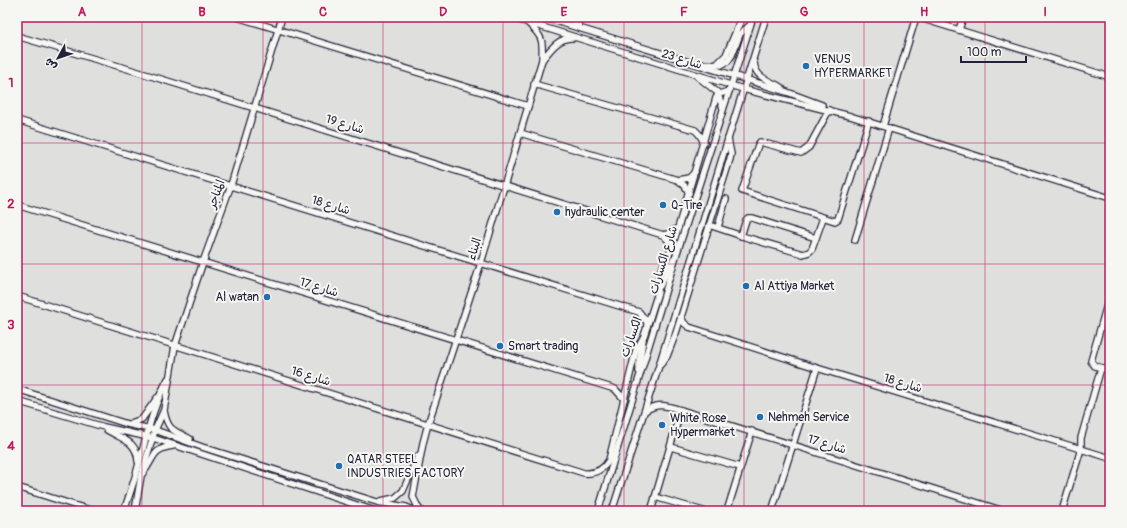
<svg xmlns="http://www.w3.org/2000/svg" width="1127" height="528" font-family="Pangolin,'Playpen Sans Arabic',sans-serif">
<rect width="100%" height="100%" fill="#eeeeeb"/>
<filter id="ink" filterUnits="userSpaceOnUse"><feTurbulence type="fractalNoise" baseFrequency=".025" numOctaves="2"/><feDisplacementMap in="SourceGraphic" scale="8" xChannelSelector="R" yChannelSelector="G"/><feConvolveMatrix kernelMatrix="1 2 1 2 8 2 1 2 1" color-interpolation-filters="sRGB"/></filter>
<g filter="url(#ink)">
<rect fill="#dfdfde" x="17" y="17" width="1093" height="494"/>
<g fill="none" stroke-linecap="round" stroke-linejoin="round">
<g stroke="#22223b" stroke-width="8">
<g id="minor">
<polyline points="237,17 528,106"/>
<polyline points="510,17 743,89 850,116 1110,198"/>
<polyline points="543,17 787,92 822,105"/>
<polyline points="568,17 579,26"/>
<polyline points="917,17 1110,77"/>
<polyline points="959,30 963,17"/>
<polyline points="17,36 135,71 663,235 668,234 678,228"/>
<path d="M542,60C550,50 559,37 573,38"/>
<path d="M754,62C755,79 770,80 782,88"/>
<polyline points="698,64 721,65 728,61 732,55 740,34 750,25"/>
<polyline points="717,64 726,55 742,17"/>
<polyline points="697,76 717,92 723,108"/>
<polyline points="534,84 695,130 699,134 704,142"/>
<polyline points="829,110 809,147 801,153 760,142 758,145 742,191 835,221 838,219 869,121"/>
<polyline points="17,120 639,312 647,322 647,326"/>
<polyline points="883,126 916,17"/>
<polyline points="520,133 678,180 689,178 695,172"/>
<polyline points="678,180 685,186 689,193"/>
<polyline points="17,205 615,389 624,399"/>
<polyline points="709,225 745,237 803,254 809,252 812,249 823,218"/>
<polyline points="718,227 726,199"/>
<polyline points="663,235 669,241 671,250"/>
<polyline points="741,236 746,220 748,218 752,218 816,238"/>
<polyline points="855,240 889,128"/>
<polyline points="660,286 669,266 673,260"/>
<polyline points="1110,294 1091,361 1095,366 1110,370"/>
<path d="M17,296L584,473C595,474 604,469 609,460L636,350L644,336L658,292L659,274L671,250L678,228L716,98L719,94L729,91"/>
<polyline points="681,317 684,323 689,327 817,368 1110,458"/>
<polyline points="661,364 667,356 676,333 730,159 731,154 728,139"/>
<polyline points="639,371 639,363 643,340"/>
<polyline points="17,389 127,424 155,430 202,447 377,502 406,507 415,511"/>
<polyline points="17,401 104,427 153,438 375,511"/>
<path d="M164,411C168,431 173,430 190,439"/>
<path d="M645,411C659,402 666,406 681,410L1004,511"/>
<polyline points="131,423 142,419 157,398"/>
<path d="M107,430C122,439 137,441 138,461"/>
<polyline points="671,447 740,467"/>
<path d="M143,473C155,458 151,449 173,446"/>
<polyline points="17,487 93,511"/>
<polyline points="655,497 703,511"/>
<polyline points="381,501 395,498 403,491 418,456"/>
<path d="M124,511C129,496 134,482 138,467C147,435 152,408 168,379"/>
<polyline points="135,511 141,476 155,430 164,410 175,346 203,262 231,185 282,17"/>
<path d="M422,511L419,509L413,497L423,443L428,424L481,263L542,60C543,41 543,37 529,24"/>
<polyline points="598,511 639,378 676,256 753,17"/>
<polyline points="612,511 658,369 728,139 766,17"/>
<polyline points="651,511 681,410"/>
<polyline points="727,511 752,431"/>
<polyline points="772,511 817,368"/>
<polyline points="1062,511 1081,449 1081,438 1101,368"/>
</g>
</g>
<use href="#minor" stroke="#f6f6f2" stroke-width="5.5"/>
</g>
</g>
<path fill="none" stroke="#c2185b" stroke-width="1" stroke-opacity="0.55" d="M142,17V511M263,17V511M383,17V511M503,17V511M624,17V511M744,17V511M864,17V511M985,17V511M17,143H1110M17,264H1110M17,385H1110"/>
<g fill="#1f6fb2" stroke="#f6f6f2" stroke-width="1.5">
<circle cx="806" cy="66" r="4"/>
<circle cx="663" cy="205" r="4"/>
<circle cx="557" cy="212" r="4"/>
<circle cx="746" cy="286" r="4"/>
<circle cx="267" cy="297" r="4"/>
<circle cx="500" cy="346" r="4"/>
<circle cx="760" cy="417" r="4"/>
<circle cx="662" cy="425" r="4"/>
<circle cx="339" cy="466" r="4"/>
</g>
<g text-anchor="middle" stroke-width="4" stroke-linejoin="round" paint-order="stroke">
<g font-size="12" fill="#22223b" stroke="#f6f6f2">
<text transform="translate(682 59) rotate(17)" y="4">شارع 23</text>
<text transform="translate(345 124) rotate(17)" y="4">شارع 19</text>
<text transform="translate(216 194) rotate(-70)" y="4">المناجر</text>
<text transform="translate(331 205) rotate(17)" y="4">شارع 18</text>
<text transform="translate(474 249) rotate(-73)" y="4">البناء</text>
<text transform="translate(663 260) rotate(-73)" y="4">شارع الكسارات</text>
<text transform="translate(319 287) rotate(17)" y="4">شارع 17</text>
<text transform="translate(631 337) rotate(-70)" y="4">الكسارات</text>
<text transform="translate(311 376) rotate(17)" y="4">شارع 16</text>
<text transform="translate(903 383) rotate(17)" y="4">شارع 18</text>
<text transform="translate(827 444) rotate(17)" y="4">شارع 17</text>
</g>
<g font-size="12" fill="#22223b" stroke="#f6f6f2" text-anchor="start">
<text x="814" y="63">VENUS<tspan x="814" dy="14">HYPERMARKET</tspan></text>
<text x="671" y="209">Q-Tire</text>
<text x="565" y="216">hydraulic center</text>
<text x="754" y="290">Al Attiya Market</text>
<text x="259" y="301" text-anchor="end">Al watan</text>
<text x="508" y="350">Smart trading</text>
<text x="768" y="421">Nehmeh Service</text>
<text x="670" y="422">White Rose<tspan x="670" dy="14">Hypermarket</tspan></text>
<text x="347" y="463">QATAR STEEL<tspan x="347" dy="14">INDUSTRIES FACTORY</tspan></text>
</g>
</g>
<rect width="1127" height="528" fill="none" stroke="#f6f6f2" stroke-width="44"/>
<g transform="translate(58 58) rotate(230)" stroke="#f6f6f2" stroke-width="3" paint-order="stroke">
<path d="M0-3L7 15L0 10L-7 15Z" fill="#22223b"/>
<text y="-6" font-size="11" font-weight="bold" text-anchor="middle" fill="#22223b">ش</text>
</g>
<path d="M961 56v6h65v-6" fill="none" stroke="#22223b" stroke-width="2"/>
<text x="967" y="56" font-size="12" fill="#22223b" stroke="#f6f6f2" stroke-width="3" paint-order="stroke">100 m</text>
<rect x="22" y="22" width="1083" height="484" fill="none" stroke="#c2185b" stroke-width="1.5"/>
<g font-size="13" text-anchor="middle" font-weight="bold" fill="#c2185b">
<text x="82" y="16">A</text>
<text x="202" y="16">B</text>
<text x="323" y="16">C</text>
<text x="443" y="16">D</text>
<text x="564" y="16">E</text>
<text x="684" y="16">F</text>
<text x="804" y="16">G</text>
<text x="924" y="16">H</text>
<text x="1045" y="16">I</text>
<text x="11" y="87">1</text>
<text x="11" y="208">2</text>
<text x="11" y="329">3</text>
<text x="11" y="450">4</text>
</g>
</svg>
